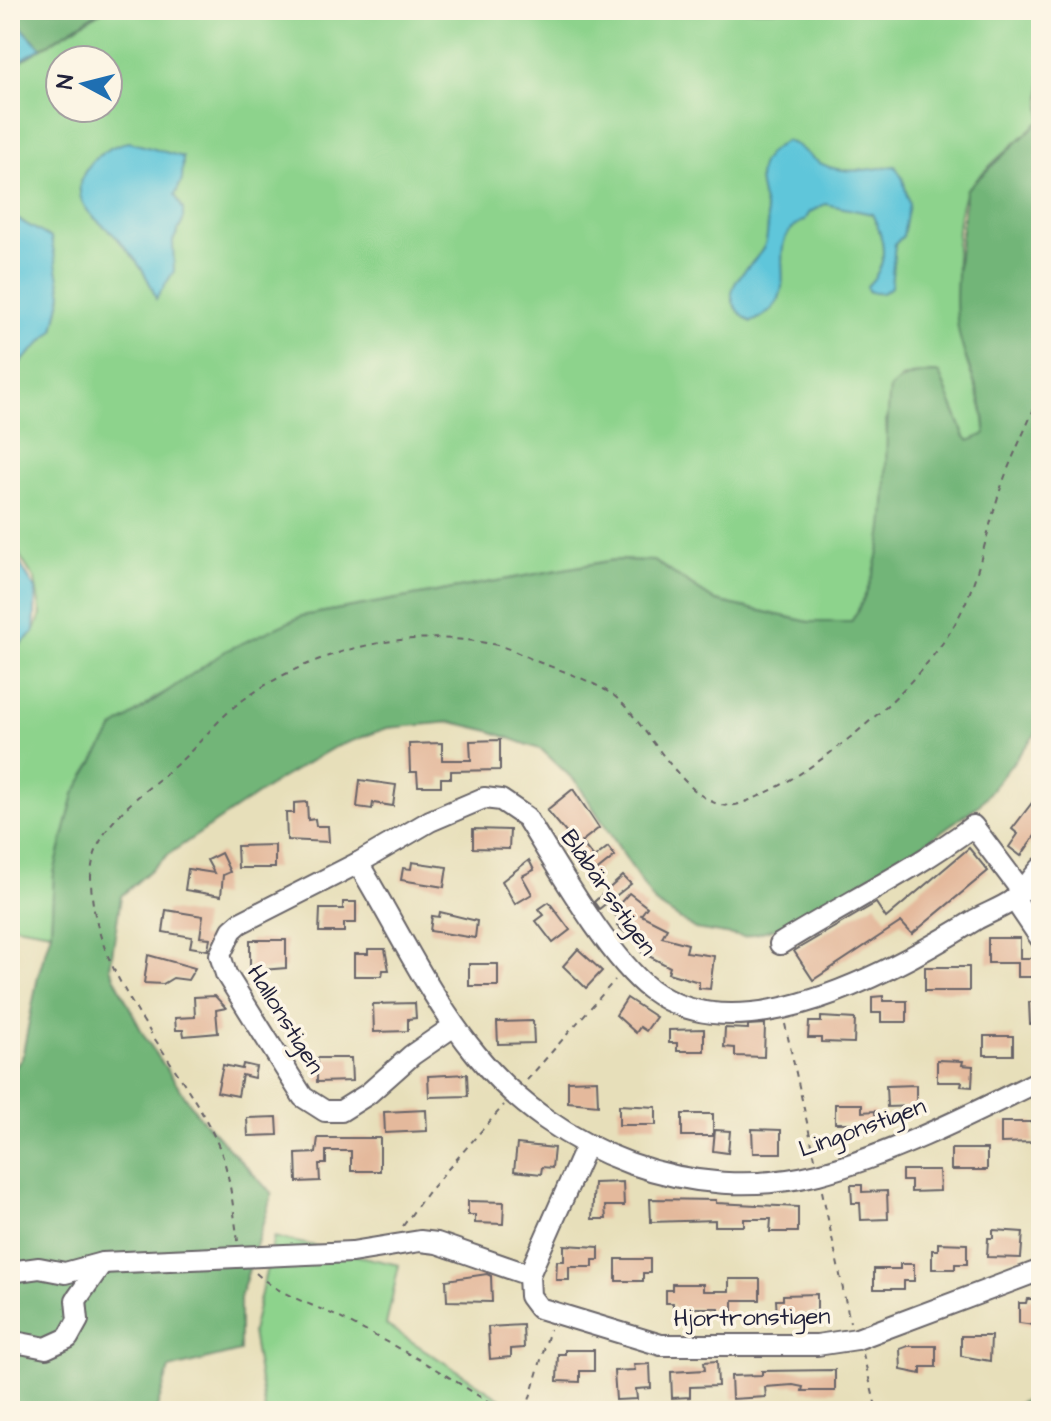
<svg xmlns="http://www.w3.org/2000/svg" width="1051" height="1421" font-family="'Architects Daughter',sans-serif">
<rect width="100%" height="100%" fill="#fcf5e5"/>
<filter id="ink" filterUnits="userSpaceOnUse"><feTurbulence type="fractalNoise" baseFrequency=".0125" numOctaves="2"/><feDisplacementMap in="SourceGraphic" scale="16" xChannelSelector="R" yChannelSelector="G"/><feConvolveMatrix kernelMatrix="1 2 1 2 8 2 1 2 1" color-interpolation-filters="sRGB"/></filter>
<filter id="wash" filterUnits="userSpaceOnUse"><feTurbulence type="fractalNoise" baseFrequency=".006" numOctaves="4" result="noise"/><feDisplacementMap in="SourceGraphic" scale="32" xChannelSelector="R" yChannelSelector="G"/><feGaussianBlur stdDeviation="1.8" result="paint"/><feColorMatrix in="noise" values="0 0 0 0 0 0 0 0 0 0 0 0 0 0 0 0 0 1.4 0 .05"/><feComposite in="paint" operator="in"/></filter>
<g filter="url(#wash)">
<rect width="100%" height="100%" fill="#e7dfba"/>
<g fill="#8dd38c" stroke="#587a64" stroke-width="2" fill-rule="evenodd">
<path d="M104,10H1041V120C1018,142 989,163 969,188C950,211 957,322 964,352C971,379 986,406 985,435L969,441L965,437L939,373H917L901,378L886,419L889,481L881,553L867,597L851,622H809L716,601L654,561L614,560L302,616L153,699L138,713L54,873L51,932L10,925L14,830L10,831V654L34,632L41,615L35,580L20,556L10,528V372L54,330L62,294L50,238L10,215V68ZM60,60H108V108H60Z"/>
<polygon points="274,1237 399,1265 386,1325 520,1411 265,1411 252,1332"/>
<polygon points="1041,1392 1041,1411 1003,1411"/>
</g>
<g fill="#72b578" stroke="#4a6c5a" stroke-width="2">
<polygon points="10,10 102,10 41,48 10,15"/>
<path d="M1041,120V727L980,804L925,843L790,924L744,937L695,929L655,903L577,783L542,750L490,731L452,722L387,728L333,748L280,779L169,854L121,896L110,968L144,1036L198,1115L272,1194L240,1298V1351L169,1369L156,1411H10V1074L22,1058L38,976L51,932L54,873L74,794L114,728L227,650L302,616L614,560L654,561L716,601L809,622H851C899,545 880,472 890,388C906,374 919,373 939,373L965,437L969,441L985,434C987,396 960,359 957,320C953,278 963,232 966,190Z"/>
</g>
<g fill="#5ec6da" stroke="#40748a" stroke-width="2">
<polygon points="10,15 41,48 10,66"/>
<path d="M785,141C799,144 801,150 812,158C838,177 865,170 895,166L903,179L909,204L903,236L895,244L891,287C883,294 878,295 868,291L867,286C890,264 885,240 872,214L825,204L810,212L805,220C754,243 814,297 751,322C703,288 760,267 766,241C776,200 734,171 785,141Z"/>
<path d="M129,142L183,157L182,180L175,195L183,209V221L173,241L174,271L156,299C149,276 132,254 116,237C107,227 92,219 85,207C66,177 103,145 129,142Z"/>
<polygon points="10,215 51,238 62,294 54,330 10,373"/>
<polygon points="10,534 17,559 36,590 34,632 10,653"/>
</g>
<g id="blocks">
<g fill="#e4b99c">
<polygon points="500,740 500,770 451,771 451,778 441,778 441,786 418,786 417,772 410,772 409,744 442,743 442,760 471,760 470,741"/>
<polygon points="360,780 396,785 393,806 373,803 372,809 357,807"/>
<polygon points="573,789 599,828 581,842 594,858 608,847 615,856 589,877 582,868 586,865 565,838 568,835 547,810"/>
<polygon points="1041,791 1041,827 1021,856 1009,847 1018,834 1012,829"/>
<polygon points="307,802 308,820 315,819 316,826 328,826 329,842 287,840 286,813 294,813 294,803"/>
<polygon points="473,829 510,830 509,849 473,848"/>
<polygon points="275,845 275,868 238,868 237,846"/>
<polygon points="969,848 988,871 912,934 901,922 813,980 794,951 876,903 886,918"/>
<polygon points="221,853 230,872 223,875 221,896 185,890 188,869 214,873 207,860"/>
<polygon points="529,860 534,870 522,876 532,894 515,904 502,881"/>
<polygon points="412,862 447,867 444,887 401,880 403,868 411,869"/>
<polygon points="623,876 631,884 599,909 594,902"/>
<polygon points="629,893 647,907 641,915 667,928 662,937 688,944 686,952 714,956 710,989 699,988 699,982 668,973 670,967 641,952 644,947 617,926 621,921 612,912"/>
<polygon points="343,902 356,902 356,923 344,923 344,932 319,932 320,909 343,909"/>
<polygon points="549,902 570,930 553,943 536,921 544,915 539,909"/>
<polygon points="166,910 203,916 200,937 210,938 208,950 190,947 192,937 163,932"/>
<polygon points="440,912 477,921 475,938 430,931 432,916 439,917"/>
<polygon points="988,938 1020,938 1020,958 1035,958 1035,977 1018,977 1018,963 988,963"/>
<polygon points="250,940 286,940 286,968 250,971"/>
<polygon points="368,949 385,949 389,970 383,970 382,976 354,976 354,954 368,954"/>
<polygon points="578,949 602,971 586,988 563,966"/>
<polygon points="148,955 195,968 188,980 173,978 163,984 144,983"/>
<rect x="469" y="964" width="29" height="22"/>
<rect x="925" y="967" width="44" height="24"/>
<polygon points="215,996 226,1008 216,1010 218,1033 184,1036 183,1030 176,1030 175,1018 195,1017 194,997"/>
<polygon points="883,996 883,1001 907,1001 907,1022 881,1022 881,1013 872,1013 872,997"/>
<polygon points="627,998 656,1017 646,1031 640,1027 636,1033 616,1015"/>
<polygon points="1029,1002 1041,1002 1041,1024 1030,1024"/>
<polygon points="415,1003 416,1018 408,1019 408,1031 374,1032 373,1004"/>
<polygon points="821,1017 855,1019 854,1043 821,1042 821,1038 808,1038 809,1022 821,1022"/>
<polygon points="533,1021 534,1043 498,1044 497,1022"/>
<polygon points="765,1024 764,1057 735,1056 735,1048 724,1047 725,1028 748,1029 748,1025"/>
<polygon points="704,1029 704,1051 677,1051 677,1043 669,1043 669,1030"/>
<rect x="984" y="1036" width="29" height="19"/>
<polygon points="317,1058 351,1058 352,1081 317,1082"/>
<polygon points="937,1060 963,1061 962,1065 973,1066 972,1087 961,1086 962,1082 937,1082"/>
<polygon points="243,1064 256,1067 254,1078 242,1075 238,1096 217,1092 223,1065 242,1069"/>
<polygon points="467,1074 468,1096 429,1097 428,1076"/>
<polygon points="597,1080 598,1105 568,1102 568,1081"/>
<polygon points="916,1085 916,1106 887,1107 886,1086"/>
<polygon points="835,1104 862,1104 862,1112 875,1111 876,1128 862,1129 862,1123 835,1123"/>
<polygon points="619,1105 656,1107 656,1125 619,1125"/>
<polygon points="426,1110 427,1131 385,1133 384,1112"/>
<rect x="682" y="1114" width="31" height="22"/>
<polygon points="277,1117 278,1135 248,1136 247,1118"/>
<polygon points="1001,1122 1033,1122 1033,1142 1001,1143"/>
<polygon points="752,1129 781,1130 781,1153 753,1153"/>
<polygon points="715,1130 730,1131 728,1153 713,1151"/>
<polygon points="318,1138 380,1138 380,1171 351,1171 351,1151 326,1151 326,1164 319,1164 320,1181 297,1182 296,1154 316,1153"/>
<polygon points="517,1144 554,1148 552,1168 542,1167 541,1174 514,1171"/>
<rect x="951" y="1149" width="36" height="21"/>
<polygon points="902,1170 939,1170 940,1191 911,1192 911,1181 902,1181"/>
<polygon points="623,1182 624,1206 605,1206 606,1219 592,1219 594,1183"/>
<polygon points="851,1185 862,1185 862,1192 887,1191 888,1219 861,1220 860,1203 852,1203"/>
<polygon points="650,1199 716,1200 716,1203 798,1207 798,1232 770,1232 771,1219 744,1219 744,1226 715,1226 715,1220 651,1222"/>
<polygon points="468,1201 504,1202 503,1224 475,1223 475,1215 468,1215"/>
<polygon points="993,1230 1023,1232 1021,1258 987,1257 988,1238 993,1238"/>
<polygon points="938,1243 967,1244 967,1264 955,1264 955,1269 932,1269 932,1250 938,1250"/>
<polygon points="564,1245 599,1247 599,1260 593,1260 593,1267 569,1267 569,1280 556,1280 557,1261 564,1261"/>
<polygon points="616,1259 650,1259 650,1273 643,1273 643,1281 616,1281"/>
<polygon points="900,1264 914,1264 914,1281 904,1281 904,1289 874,1289 874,1269 900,1269"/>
<polygon points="487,1274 491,1276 492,1302 447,1301 446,1280"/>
<polygon points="729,1279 760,1279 760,1300 733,1300 733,1315 719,1315 719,1308 673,1308 673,1303 666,1303 666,1290 672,1290 672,1284 703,1284 703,1291 729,1291"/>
<polygon points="817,1294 817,1312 777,1316 776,1300 783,1300 783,1295"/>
<polygon points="1027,1299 1041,1299 1041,1326 1019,1323 1019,1303 1026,1303"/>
<polygon points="523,1325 524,1348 511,1349 511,1357 490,1359 488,1327"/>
<polygon points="961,1336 991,1336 990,1361 961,1356"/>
<polygon points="908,1346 936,1346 936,1367 921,1367 921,1374 901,1370 900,1349"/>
<polygon points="565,1350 594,1350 594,1371 580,1371 580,1382 557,1381 558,1354 565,1354"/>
<polygon points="717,1361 718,1386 690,1387 690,1397 672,1398 671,1372 705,1370 704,1362"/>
<polygon points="650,1364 651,1388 636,1389 637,1399 616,1400 614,1371 635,1370 634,1365"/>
<polygon points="835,1370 835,1391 802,1391 803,1387 793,1385 765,1387 766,1397 732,1399 731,1376 762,1375 762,1371"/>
</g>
</g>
</g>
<g filter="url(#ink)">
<use href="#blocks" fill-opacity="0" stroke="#676467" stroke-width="2"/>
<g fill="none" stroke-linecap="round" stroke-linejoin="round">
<g stroke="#676467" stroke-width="24">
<g id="minor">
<path d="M358,863C397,927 429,997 476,1054C556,1153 692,1206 818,1174C889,1156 974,1113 1041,1080"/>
<polyline points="1014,899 1041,939"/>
<path d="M780,944C844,904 913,871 973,826L1021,890"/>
<path d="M454,1026L412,1055L368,1094L341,1111H325L303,1097L226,974L220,955L232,930L240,923L358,863L430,821L484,798L501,800L526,817C555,863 609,958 650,989C740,1057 895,970 975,920C987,913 1002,908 1013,900C1023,892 1032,878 1041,868"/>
<polyline points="586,1146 529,1275 530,1296 539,1308 661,1345 817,1345 857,1339 1041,1270"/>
<polyline points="10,1272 39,1268 65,1273 102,1263 352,1252 420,1241 437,1243 529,1275"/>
<polyline points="10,1341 46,1348 68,1338 78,1320 76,1300 102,1263"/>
</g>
</g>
<g stroke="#676467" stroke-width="2" stroke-dasharray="6 6" stroke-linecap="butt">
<polyline points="785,1024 815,1158"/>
<polyline points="527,1080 615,980"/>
<polyline points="822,1191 850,1322"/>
<polyline points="403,1226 427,1193 504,1105"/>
<path d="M238,1241C233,1211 231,1175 219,1147C181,1058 94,983 91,882C89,822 149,792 187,755C205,737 223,714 243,700C314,649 406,627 492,644C509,647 525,657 541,663C566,672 590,680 613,695C646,719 691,820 739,804C810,781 922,686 957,620C981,577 987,525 1004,479C1015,449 1030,421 1041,391"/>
<path d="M256,1273C279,1295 307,1302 336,1316C393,1345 448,1373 500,1411"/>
<polyline points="863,1354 877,1411"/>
<polyline points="526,1411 550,1329"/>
</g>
<use href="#minor" stroke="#fff" stroke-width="20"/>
</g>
</g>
<g text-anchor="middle" stroke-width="7" stroke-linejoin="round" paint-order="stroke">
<g font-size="24" fill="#22223b" stroke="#fcf5e5">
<text transform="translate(609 892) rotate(55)" y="8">Blåbärsstigen</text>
<text transform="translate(286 1019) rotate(58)" y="8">Hallonstigen</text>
<text transform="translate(862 1127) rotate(-20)" y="8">Lingonstigen</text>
<text transform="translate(752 1317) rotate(-1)" y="8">Hjortronstigen</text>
</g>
</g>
<rect width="1051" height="1421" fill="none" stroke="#fcf5e5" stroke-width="40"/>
<g transform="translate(84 84) rotate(277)"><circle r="38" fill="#fcf5e5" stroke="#a5a1a1" stroke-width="2"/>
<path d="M0-6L14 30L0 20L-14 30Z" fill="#1f6fb2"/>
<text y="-12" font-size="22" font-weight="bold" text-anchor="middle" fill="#22223b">N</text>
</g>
</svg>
